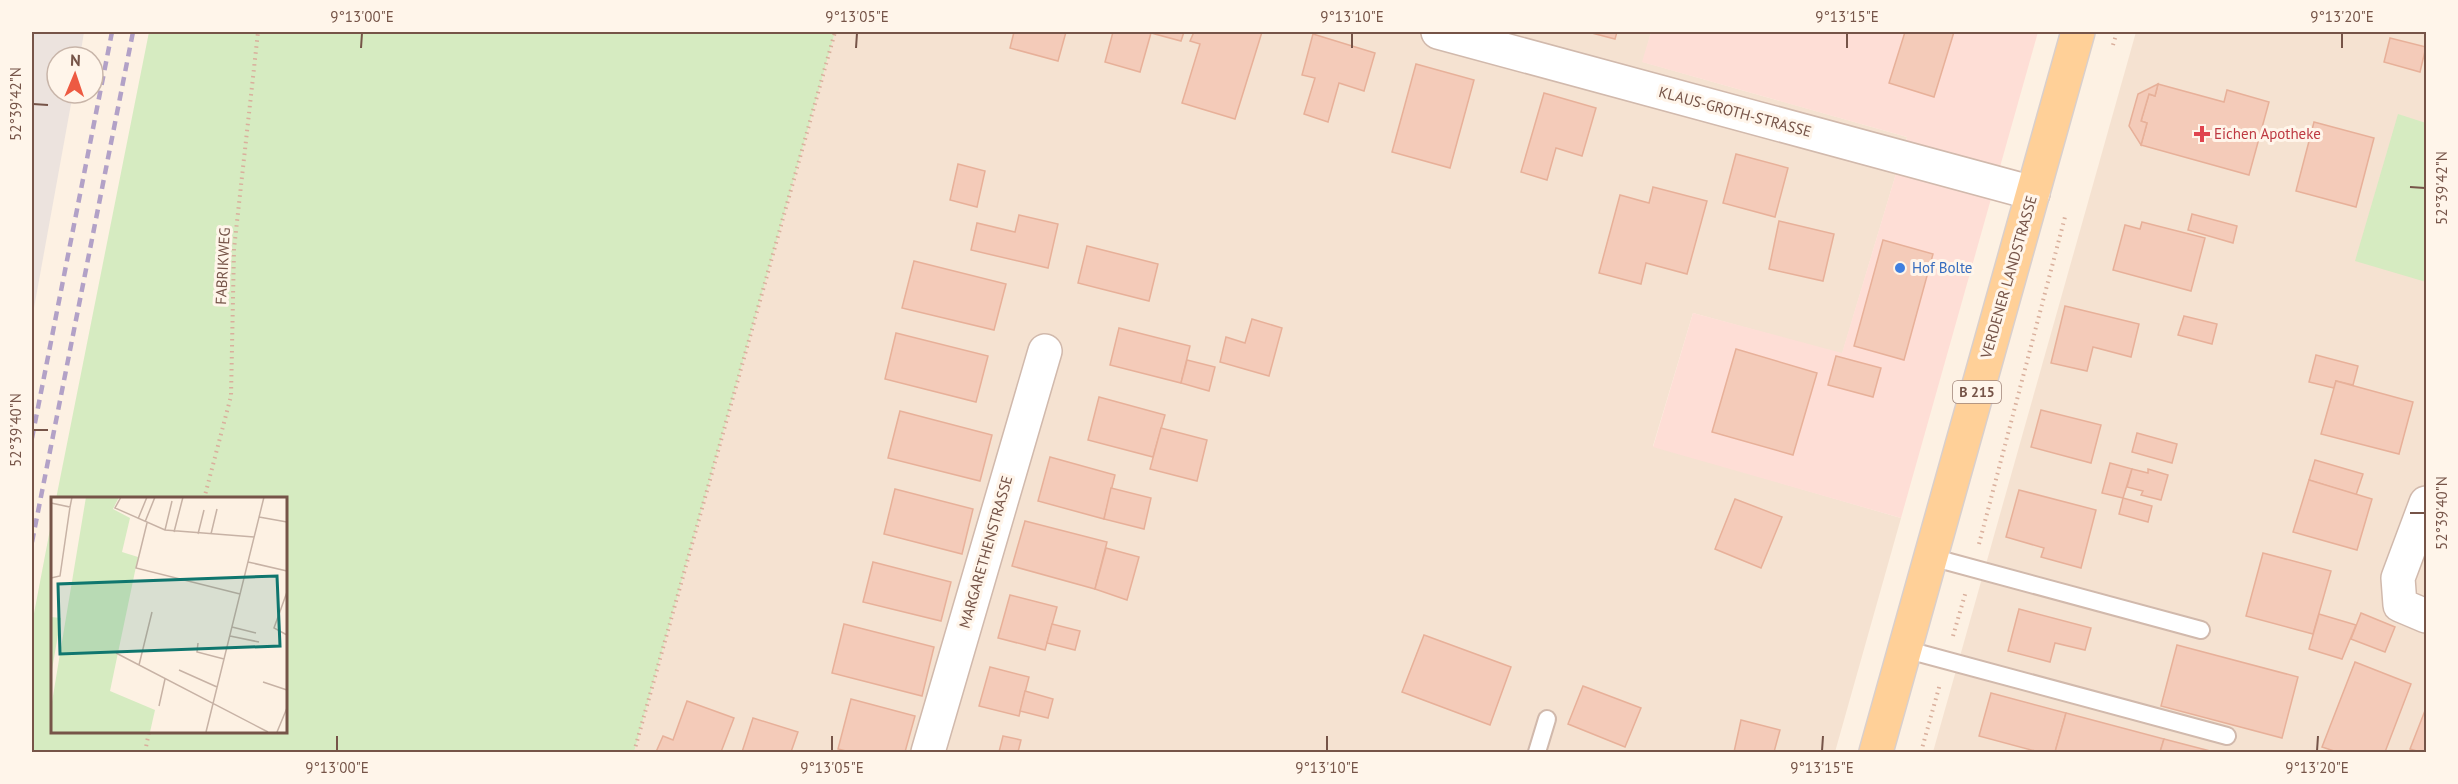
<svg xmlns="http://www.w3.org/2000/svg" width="2458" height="784" font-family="'PT Sans',sans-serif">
<rect width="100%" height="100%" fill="#fdf1e3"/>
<g fill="#f5e2d1">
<polygon points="835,32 1651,32 1643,62 1907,137 1842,354 1693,313 1653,446 1901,518 1835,752 634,752"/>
<polygon points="2136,32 2426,32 2426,752 1933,752"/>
</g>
<polygon fill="#feded6" points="1651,32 2038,32 1901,518 1653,447 1693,313 1842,353 1907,137 1642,62"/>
<polygon fill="#ece3de" points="32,32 84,32 80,57 57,57 57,93 73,93 32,319"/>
<g fill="#d6ebc1">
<polygon points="149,32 835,32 634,752 32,752 32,624 52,519 52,732 285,732 285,499 56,499"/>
<polygon points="2398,114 2426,123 2426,282 2355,261"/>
</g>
<g fill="#f4cbb9" stroke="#e7b099" stroke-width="1.5">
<polygon points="1014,32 1066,32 1058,61 1010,48"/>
<polygon points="1113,32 1184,32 1181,41 1151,33 1140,72 1105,62"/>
<polygon points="1194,32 1262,32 1235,119 1182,103 1200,44 1190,41"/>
<polygon points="1588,32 1617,32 1615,39"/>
<polygon points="1905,32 1954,32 1934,97 1889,83"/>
<polygon points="1313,34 1375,53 1364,91 1339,83 1328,122 1304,114 1315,78 1302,75"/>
<polygon points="2390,38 2426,47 2420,72 2384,62"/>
<polygon points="1416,64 1474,80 1450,168 1392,152"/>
<polygon points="2158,84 2224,102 2227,90 2269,102 2249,175 2141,145 2147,123 2141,121 2149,94 2155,96"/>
<polygon points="2158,84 2155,96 2149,94 2141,121 2147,123 2141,145 2129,126 2138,94"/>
<polygon points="1544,93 1596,108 1582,156 1556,148 1547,180 1521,172"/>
<polygon points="2314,122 2374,138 2356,207 2296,191"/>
<polygon points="1736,154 1788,168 1775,217 1723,203"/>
<polygon points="958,164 985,171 977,207 950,200"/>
<polygon points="1653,187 1707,201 1687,274 1646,263 1641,284 1599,273 1620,195 1649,203"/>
<polygon points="2192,214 2237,226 2233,243 2188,230"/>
<polygon points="1019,215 1058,224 1048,268 971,250 977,223 1015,232"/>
<polygon points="1779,221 1834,234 1823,281 1769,269"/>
<polygon points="2142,222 2205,238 2191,291 2113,270 2125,225 2140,229"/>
<polygon points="1883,240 1933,254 1904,360 1854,346"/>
<polygon points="1087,246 1158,264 1149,301 1078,283"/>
<polygon points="914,261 1006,284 994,330 902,308"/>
<polygon points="2065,306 2139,324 2131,357 2093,347 2087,371 2051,363"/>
<polygon points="2184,316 2217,324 2212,344 2178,335"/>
<polygon points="1252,319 1282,328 1269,376 1220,362 1226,337 1245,343"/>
<polygon points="1119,328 1190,346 1181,383 1110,365"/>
<polygon points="896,333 988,356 976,402 885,379"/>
<polygon points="1736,349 1817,373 1793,455 1712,432"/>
<polygon points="2316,355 2358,366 2353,385 2336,381 2334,388 2309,382"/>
<polygon points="1836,356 1881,368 1873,397 1828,385"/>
<polygon points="1187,360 1215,367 1209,391 1181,383"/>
<polygon points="2336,381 2413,402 2399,454 2321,434"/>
<polygon points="1099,397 1165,415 1153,457 1088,440"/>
<polygon points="2041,410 2101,425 2091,463 2031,447"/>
<polygon points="900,411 992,435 980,481 888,458"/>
<polygon points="1161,428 1207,440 1197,481 1150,469"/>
<polygon points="2137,433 2177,444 2172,463 2132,452"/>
<polygon points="1050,457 1115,475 1104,519 1038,501"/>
<polygon points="2315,460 2363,474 2356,495 2309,480"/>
<polygon points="2110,463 2132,469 2123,498 2102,493"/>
<polygon points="2132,469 2148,473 2148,469 2168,475 2161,500 2141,495 2143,491 2127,487"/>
<polygon points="2309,480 2372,499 2357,550 2293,532"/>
<polygon points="1111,488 1151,498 1144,529 1104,519"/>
<polygon points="895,489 973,509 962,554 884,534"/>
<polygon points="2019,490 2096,510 2081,568 2041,557 2044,548 2006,537"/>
<polygon points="2123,498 2152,506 2148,522 2119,514"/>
<polygon points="1735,499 1782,517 1761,568 1715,549"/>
<polygon points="1025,521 1107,542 1095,589 1012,566"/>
<polygon points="1106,548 1139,557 1127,600 1095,589"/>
<polygon points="2263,553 2331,571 2313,634 2246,616"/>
<polygon points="873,562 951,582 941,621 863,602"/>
<polygon points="1010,595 1057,607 1045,650 998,638"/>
<polygon points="2019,609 2091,628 2085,650 2055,643 2050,662 2008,651"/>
<polygon points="2361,613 2395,627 2385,652 2351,639"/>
<polygon points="2319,614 2356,625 2342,659 2309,649"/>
<polygon points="844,624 934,647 922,696 832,673"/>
<polygon points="1052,624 1080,631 1075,650 1047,643"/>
<polygon points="1424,635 1511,667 1490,725 1402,692"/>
<polygon points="2177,645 2298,677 2282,738 2161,706"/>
<polygon points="2355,662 2411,684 2385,752 2337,752 2322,747"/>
<polygon points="990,667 1029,677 1019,716 979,706"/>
<polygon points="1583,686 1641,708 1625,747 1568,724"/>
<polygon points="1025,691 1053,699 1048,718 1020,711"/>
<polygon points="1991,693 2066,713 2055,752 2039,752 1979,736"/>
<polygon points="851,699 915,716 905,752 850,752 838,749"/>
<polygon points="687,701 734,718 721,752 656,752 663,736 673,740"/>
<polygon points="2426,708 2426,752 2420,752 2410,749"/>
<polygon points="2066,713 2164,739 2160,752 2055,752"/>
<polygon points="753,718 798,732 791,752 742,752"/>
<polygon points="1741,720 1780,730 1774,752 1734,752"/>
<polygon points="1003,736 1021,740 1018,752 999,752"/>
<polygon points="2164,739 2214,752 2160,752"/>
</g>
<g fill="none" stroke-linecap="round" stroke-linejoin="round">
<g stroke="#d1b9ac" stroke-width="20">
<g id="service">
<polyline points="1931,557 2201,630"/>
<polyline points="1904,649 2227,736"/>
<polyline points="1537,752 1547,719"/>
</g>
</g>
<g stroke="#d1b9ac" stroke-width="36">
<g id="minor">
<polyline points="1438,32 2033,193"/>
<polyline points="2426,503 2398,578 2400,605 2426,616"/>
<polyline points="928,752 1045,351"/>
</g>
</g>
<g stroke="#d9cfcc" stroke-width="36">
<polyline id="primary" points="1876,752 2078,32"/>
</g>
<g stroke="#d9af9c" stroke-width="4" stroke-dasharray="1.5 4.5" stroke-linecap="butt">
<polyline points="2113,45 2117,32"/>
<polyline points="204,499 231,396 234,249 258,32"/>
<polyline points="1979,544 2065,217"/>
<polyline points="1953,636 1966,591"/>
<polyline points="145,752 149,732"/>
<polyline points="634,752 835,32"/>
<polyline points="1921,752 1940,684"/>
</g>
<use href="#service" stroke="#fff" stroke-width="16"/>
<use href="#minor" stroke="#fff" stroke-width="33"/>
<use href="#primary" stroke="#ffd098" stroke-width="33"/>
<g stroke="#b2a1c7" stroke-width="4.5" stroke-dasharray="9 6" stroke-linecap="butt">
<polyline points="32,438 112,32"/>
<polyline points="32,542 133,32"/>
</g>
</g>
<path fill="none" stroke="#765448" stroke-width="2" d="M361,48L362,33M856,48L857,33M1352,48V33M1847,48V33M2342,48V33M33,104L48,105M2410,187L2425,188M33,430H48M2410,513H2425M337,751V736M832,751V736M1327,751V736M1822,751L1823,736M2317,751L2318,736"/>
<path fill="#e0444e" stroke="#fff5ea" stroke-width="2" d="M2199 125h6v6h6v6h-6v6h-6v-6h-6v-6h6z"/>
<circle fill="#3f7fe0" stroke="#fff5ea" stroke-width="2" cx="1900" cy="268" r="6"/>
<g text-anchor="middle" stroke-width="6" stroke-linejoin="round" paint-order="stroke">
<rect fill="#fff5ea" stroke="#9f8479" stroke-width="1.5" x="1953" y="381" width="48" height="22" rx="4.5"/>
<g font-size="14" font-weight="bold" fill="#765448">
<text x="1977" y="397">B 215</text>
</g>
<g font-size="15" fill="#765448" stroke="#fff5ea">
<text transform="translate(1735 112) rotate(15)" y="5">KLAUS-GROTH-STRASSE</text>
<text transform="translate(223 266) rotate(-87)" y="5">FABRIKWEG</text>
<text transform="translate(2009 277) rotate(-74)" y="5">VERDENER LANDSTRASSE</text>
<text transform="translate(986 552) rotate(-74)" y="5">MARGARETHENSTRASSE</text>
</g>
<g font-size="15" fill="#be3a42" stroke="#fff5ea" text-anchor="start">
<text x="2214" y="139">Eichen Apotheke</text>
</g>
<g font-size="15" fill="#366cbe" stroke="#fff5ea" text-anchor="start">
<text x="1912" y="273">Hof Bolte</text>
</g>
</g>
<g transform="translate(51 497)">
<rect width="236" height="236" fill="#fdf1e3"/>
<path d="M35,0H68L62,12L79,21L71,55L87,60L59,194L104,213L99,235H0V211ZM0,120L10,121L0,178Z" fill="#d6ebc1"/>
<path fill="none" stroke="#c7b2a5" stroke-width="1.5" d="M70,0L64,11L114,33L203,40M0,6L19,10L21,0M208,20L236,25M87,22L96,0M94,25L104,0M96,26L85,71L189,97M114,33L121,4M123,35L132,0M147,37L153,13M160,37L166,12M197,65L236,74M0,81L9,79L19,10M236,95L223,131L236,138M181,130L205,136M179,139L208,145M147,146L146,155L173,162M65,156L217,235M88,168L101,115M128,173L166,190M212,185L236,193M108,209L114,182M155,235L213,0M226,235L236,211"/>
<path fill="#0f766e" fill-opacity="0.15" stroke="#0f766e" stroke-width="3" d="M226,79L229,149L9,157L7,87Z"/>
<rect width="236" height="236" fill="none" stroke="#765448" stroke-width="3"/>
</g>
<rect width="2458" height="784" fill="none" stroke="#fff5ea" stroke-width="66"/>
<g transform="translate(75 75) rotate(2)"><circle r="28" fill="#fff5ea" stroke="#c8b5a9" stroke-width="1.5"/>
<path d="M0-4.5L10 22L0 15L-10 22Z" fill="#ed5a42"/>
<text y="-9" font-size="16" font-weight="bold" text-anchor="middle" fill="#765448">N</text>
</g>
<rect x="33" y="33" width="2392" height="718" fill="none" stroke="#765448" stroke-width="2"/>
<g font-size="15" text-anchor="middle" fill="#765448">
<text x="362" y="22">9°13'00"E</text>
<text x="857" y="22">9°13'05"E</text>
<text x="1352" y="22">9°13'10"E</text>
<text x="1847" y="22">9°13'15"E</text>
<text x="2342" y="22">9°13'20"E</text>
<text transform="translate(16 104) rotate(-90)" y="5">52°39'42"N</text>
<text transform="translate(2442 188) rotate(-90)" y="5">52°39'42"N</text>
<text transform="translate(16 430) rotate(-90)" y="5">52°39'40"N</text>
<text transform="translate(2442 513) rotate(-90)" y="5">52°39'40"N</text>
<text x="337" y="773">9°13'00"E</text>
<text x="832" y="773">9°13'05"E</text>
<text x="1327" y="773">9°13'10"E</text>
<text x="1822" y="773">9°13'15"E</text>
<text x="2317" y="773">9°13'20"E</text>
</g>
</svg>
